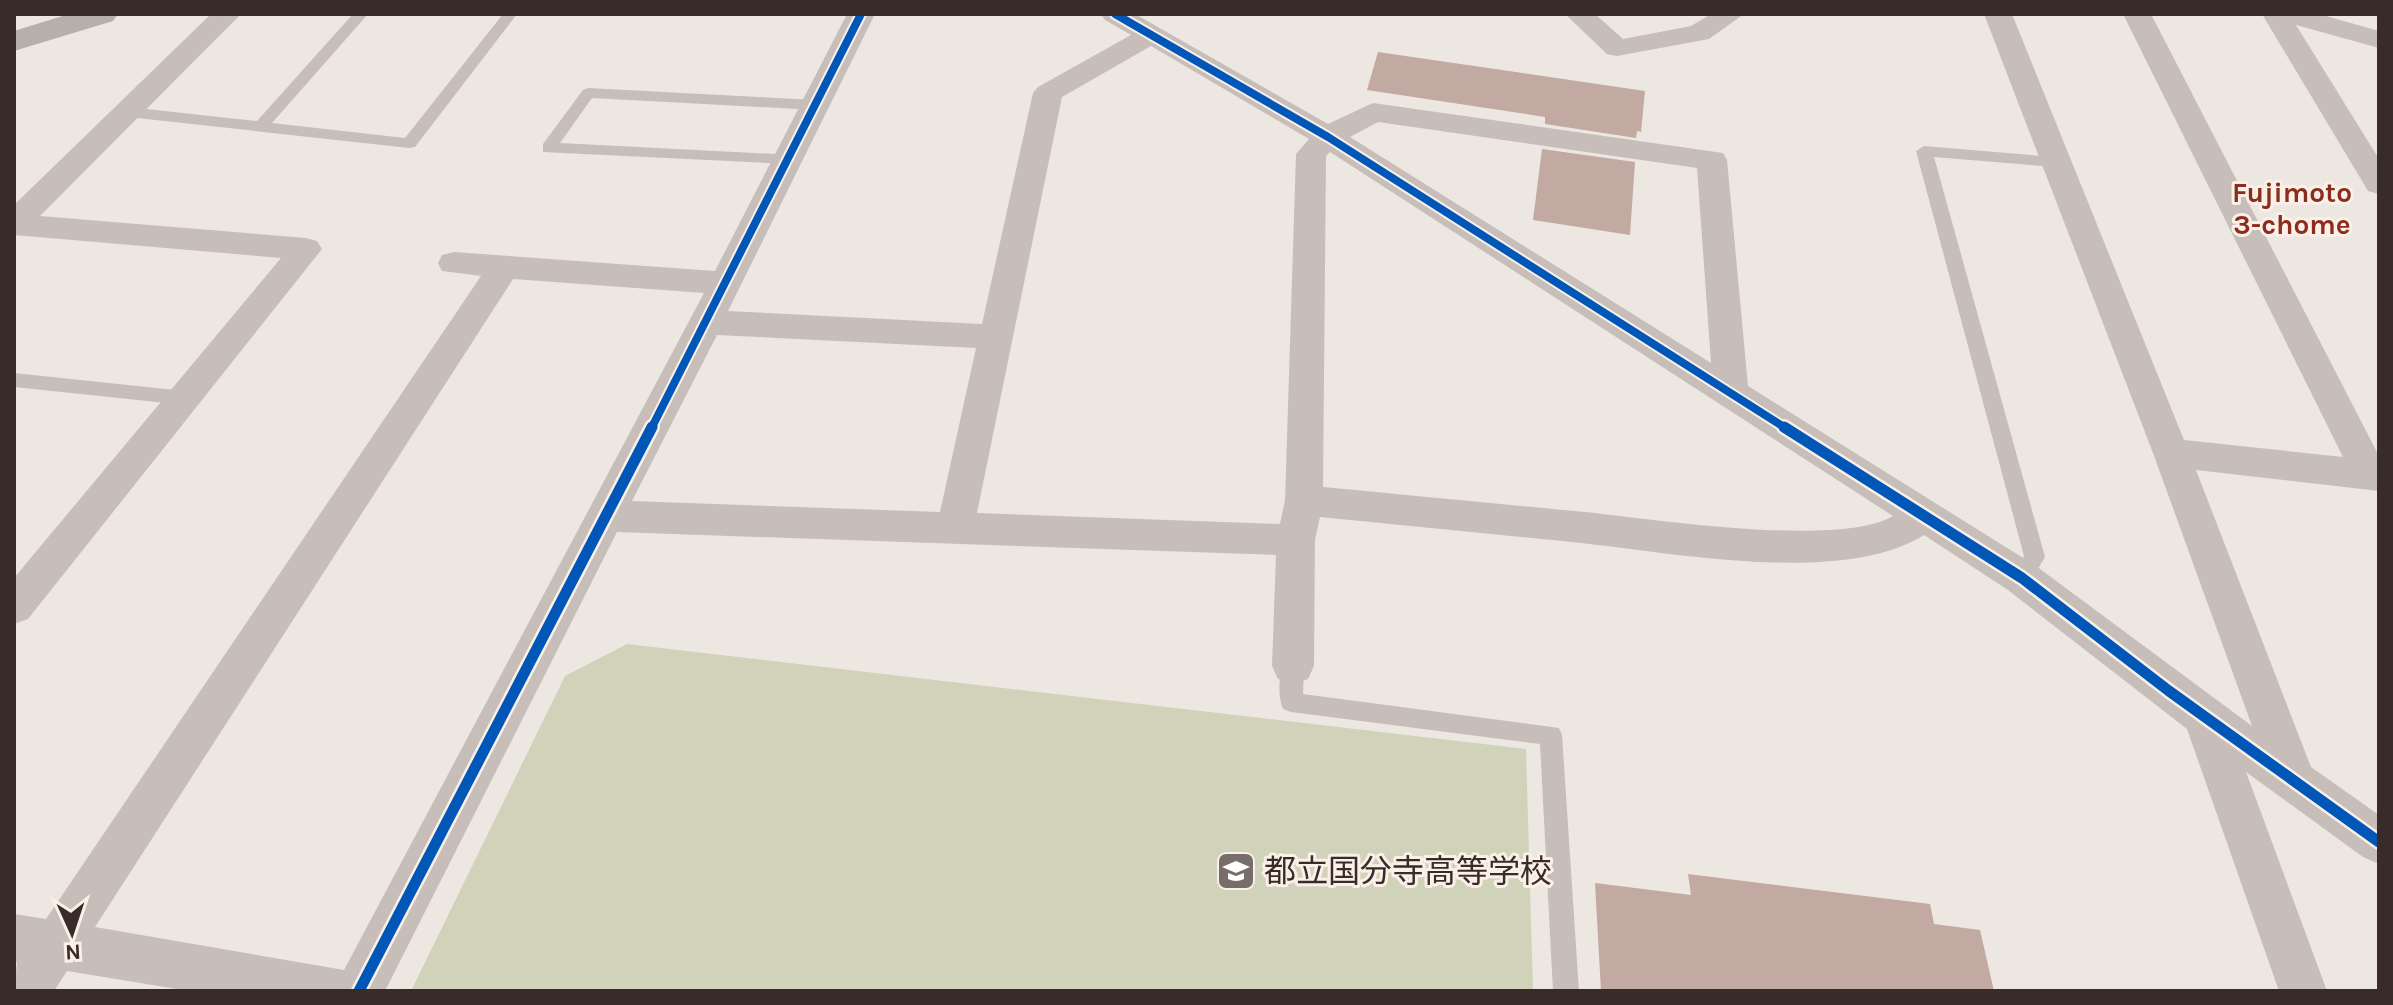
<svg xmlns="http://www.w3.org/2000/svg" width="2393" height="1005" font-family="Karla,'Noto Sans JP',sans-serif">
<rect width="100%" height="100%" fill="#ede7e1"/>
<polygon fill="#d0d3ba" points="627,644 1526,749 1533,991 411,991 565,676"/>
<g fill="#c2a9a2">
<polygon points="1378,52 1645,91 1641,132 1637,131 1636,138 1545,124 1545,117 1367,90"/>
<polygon points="1542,149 1635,162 1630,235 1533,220"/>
<polygon points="1688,874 1930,904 1934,924 1980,930 1994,991 1601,991 1595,883 1691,895"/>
</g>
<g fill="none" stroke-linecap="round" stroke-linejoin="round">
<g fill="#c7beb9" fill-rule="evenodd">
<polygon points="353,14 368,14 272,123 405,138 503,14 517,14 415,147 409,148 128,117 120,112 128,107 257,121"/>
<polygon points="588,88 816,100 824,105 816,110 592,98 560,143 795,155 797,159 789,164 543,152 543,144 583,90"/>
<polygon points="1924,146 2054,157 2062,162 2054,167 1934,157 2045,557 2029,584 2022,587 2015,584 2012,578 2024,556 1916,151"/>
<polygon points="14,373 185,391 194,398 185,405 14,387"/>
<path d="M1293,656L1301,659L1304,666L1303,694L1559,728L1562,735L1579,991H1553L1540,744L1291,712L1283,709C1277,696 1279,672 1285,659Z"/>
</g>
<g fill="#c7beb9" fill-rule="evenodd">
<polygon points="211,14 241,14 40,216 306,238 317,241 322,249 28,619 14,624 14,578 281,258 14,235 14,205"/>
<path d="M847,14H875L728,311L982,324L1033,93L1038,87L1131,35L1105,20L1101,14H1135L1328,124L1373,103L1723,153L1727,160L1748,386L2036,566L2252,726L2153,453L1984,14H2012L2184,440L2343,457L2123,14H2151L2379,456V491L2196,470L2311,767L2379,815V864L2363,857L2246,772L2327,991H2279L2187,729L2008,590L1924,535C1843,586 1675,553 1581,543C1494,534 1407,526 1320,517L1315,540L1314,666L1308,679L1293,684L1278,679L1272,666L1276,555L617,532L385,991H189L67,971L54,991H14L17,962H14V914L46,919L481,276L442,271L438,263L442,255L454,252L715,271ZM1151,46L1309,139L1296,154L1285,500L1280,524L977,513L1062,97ZM1378,122L1697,168L1711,363L1350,137ZM1330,152L1893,516C1840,548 1651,519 1585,512C1497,504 1410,495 1323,487L1326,156ZM513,279L704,293L344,970L95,927ZM717,335L976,348L940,512L632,501Z"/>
<polygon points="1565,14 1595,14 1623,39 1691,26 1711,14 1744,14 1709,39 1617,56 1607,54"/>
<polygon points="2262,14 2319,14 2379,31 2379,48 2296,25 2379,159 2379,194 2368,191"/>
</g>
<polygon fill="#b7afaa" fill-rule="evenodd" points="69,14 118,14 113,21 14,51 14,31"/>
<g stroke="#faf0e8" stroke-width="12">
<g id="cycleway-far1">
<polyline points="1115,14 1328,137 1787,429"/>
<polyline points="651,429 861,14"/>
</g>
</g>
<g stroke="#faf0e8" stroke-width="16">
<g id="cycleway">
<polyline points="1784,427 2022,578 2169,691 2379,842"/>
<polyline points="359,991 652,427"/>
</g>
</g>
<use href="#cycleway-far1" stroke="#0057b8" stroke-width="8"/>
<use href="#cycleway" stroke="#0057b8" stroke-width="11"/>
</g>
<defs>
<g id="school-square" transform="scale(2)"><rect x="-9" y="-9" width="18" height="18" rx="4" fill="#776d69" stroke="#faf0e8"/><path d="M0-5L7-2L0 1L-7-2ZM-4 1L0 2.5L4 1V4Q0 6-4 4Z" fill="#fff"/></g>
</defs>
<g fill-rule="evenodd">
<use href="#school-square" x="1236" y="871"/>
</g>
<g text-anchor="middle" stroke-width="6" stroke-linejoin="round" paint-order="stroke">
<g font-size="28" font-weight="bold" fill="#8b2d1c" stroke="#faf0e8">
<text x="2292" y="202">Fujimoto<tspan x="2292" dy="32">3-chome</tspan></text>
</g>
<g font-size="32" fill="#382b28" stroke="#faf0e8" text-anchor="start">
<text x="1264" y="882">都立国分寺高等学校</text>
</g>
</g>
<rect width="2393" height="1005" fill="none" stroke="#382b28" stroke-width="32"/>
<g transform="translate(72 933) rotate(177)" stroke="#faf0e8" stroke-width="6" paint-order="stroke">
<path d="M0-6L14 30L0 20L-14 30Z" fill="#382b28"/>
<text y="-12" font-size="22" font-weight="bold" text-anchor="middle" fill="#382b28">N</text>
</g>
</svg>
